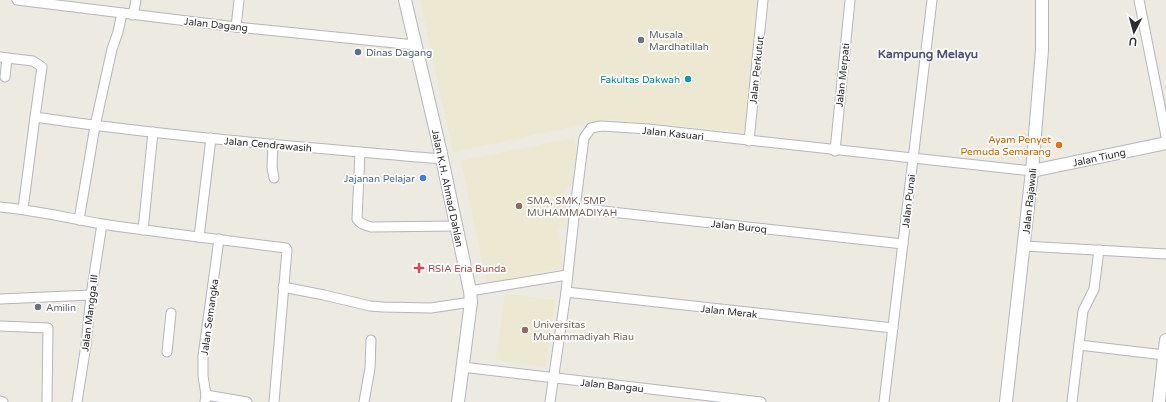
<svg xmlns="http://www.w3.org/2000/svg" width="1166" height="402" font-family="'Varela Round',sans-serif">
<rect width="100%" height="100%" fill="#edeae1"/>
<g fill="#ede8d2">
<polygon points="420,0 757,0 746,132 610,119 453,152"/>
<polygon points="574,138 581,169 577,185 565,188 571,225 557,228 564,268 487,283 461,161"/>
<polygon points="505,294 555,300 545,367 496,360"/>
</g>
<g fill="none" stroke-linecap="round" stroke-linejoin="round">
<g stroke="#b4b5bf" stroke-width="11">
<g id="street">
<polyline points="17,0 236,27 415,45"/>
<polyline points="1139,0 1166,136"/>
<polyline points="133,15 136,0"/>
<polyline points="236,27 239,0"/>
<polyline points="0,57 7,58 5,77"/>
<path d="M7,58L33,61L42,67L35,117C170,137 306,147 442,159"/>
<polyline points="749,141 763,0"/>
<polyline points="273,144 272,167 274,178"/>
<polyline points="835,151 850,0"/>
<path d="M360,152L357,219C360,224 365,225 371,227L456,226"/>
<path d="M0,207C34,210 68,218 102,224C163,233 224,240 286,248L287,250L274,402"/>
<polyline points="575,208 903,244"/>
<polyline points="23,209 35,117"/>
<polyline points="79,220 95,126 112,49 118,32 122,13"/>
<polyline points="143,230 153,132"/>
<polyline points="199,237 211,138"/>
<polyline points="1024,246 1166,254"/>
<polyline points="283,287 324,295 370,306 383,307 431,308 471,302"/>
<polyline points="470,291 567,275"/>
<polyline points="566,292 893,328"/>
<polyline points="0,299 91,295"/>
<polyline points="0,326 48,328 47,402"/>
<polyline points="1079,345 1164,355"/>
<polyline points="167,352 171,313"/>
<polyline points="462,367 761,402"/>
<polyline points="206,395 203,376 203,356 219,239"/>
<polyline points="0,401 3,402"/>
<polyline points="77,402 86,345 91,295 102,224"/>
<polyline points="205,402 206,395 247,402"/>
<polyline points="364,402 370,368 371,340"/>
<polyline points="550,402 566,292 575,208 584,138 591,128 601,126 648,129 1032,171"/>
<polyline points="884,402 932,0"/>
<polyline points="1072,402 1083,311 1094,289 1099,250"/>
</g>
</g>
<g stroke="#b4b5bf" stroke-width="14">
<g id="secondary">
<polyline points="405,0 440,149 470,291 471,302 458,402"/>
<polyline points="1032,171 1166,143"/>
<polyline points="1006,402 1032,171 1042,50 1042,0"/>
<polyline points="1159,402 1166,340"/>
</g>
</g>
<use href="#street" stroke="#fff" stroke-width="9"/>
<use href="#secondary" stroke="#fff" stroke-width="12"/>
</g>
<g fill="#6b7280" stroke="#fff" stroke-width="1.5">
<circle cx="641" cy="40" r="4"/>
<circle cx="38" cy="307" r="4"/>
</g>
<circle fill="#5c6f8a" stroke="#fff" stroke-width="1.5" cx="358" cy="52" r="4"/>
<circle fill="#0f9aa8" stroke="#fff" stroke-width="1.5" cx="688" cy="79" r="4"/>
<circle fill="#e8710a" stroke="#fff" stroke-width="1.5" cx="1059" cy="145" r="4"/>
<circle fill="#3f7fe0" stroke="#fff" stroke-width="1.5" cx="423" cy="178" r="4"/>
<g fill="#8d6e63" stroke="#fff" stroke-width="1.5">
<circle cx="519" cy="206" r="4"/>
<circle cx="525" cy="330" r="4"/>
</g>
<path fill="#e0444e" stroke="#fff" stroke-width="1.5" d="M417 262h4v4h4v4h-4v4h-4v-4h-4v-4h4z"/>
<g text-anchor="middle" stroke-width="3.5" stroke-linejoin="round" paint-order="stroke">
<g font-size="10" fill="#2d2d2d" stroke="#fff">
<text transform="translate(216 24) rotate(6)" y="4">Jalan Dagang</text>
<text transform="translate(756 70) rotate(-84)" y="4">Jalan Perkutut</text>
<text transform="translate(842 75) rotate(-84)" y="4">Jalan Merpati</text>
<text transform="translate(673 133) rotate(6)" y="4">Jalan Kasuari</text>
<text transform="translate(268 144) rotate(5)" y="4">Jalan Cendrawasih</text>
<text transform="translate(1099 157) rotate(-12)" y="4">Jalan Tiung</text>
<text transform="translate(448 188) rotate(78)" y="4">Jalan K.H. Ahmad Dahlan</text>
<text transform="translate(908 201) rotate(-83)" y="4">Jalan Punai</text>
<text transform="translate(1029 201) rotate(-84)" y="4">Jalan Rajawali</text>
<text transform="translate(739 226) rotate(6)" y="4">Jalan Buroq</text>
<text transform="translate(729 311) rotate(6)" y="4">Jalan Merak</text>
<text transform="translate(89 313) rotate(-83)" y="4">Jalan Mangga III</text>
<text transform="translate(209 317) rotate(-82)" y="4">Jalan Semangka</text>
<text transform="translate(612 385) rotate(6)" y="4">Jalan Bangau</text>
</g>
<g font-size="10" fill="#5b616d" stroke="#fff" text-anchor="start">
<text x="649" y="38">Musala<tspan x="649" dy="12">Mardhatillah</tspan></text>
<text x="46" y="311">Amilin</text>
</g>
<g font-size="10" fill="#4e5e75" stroke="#fff" text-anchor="start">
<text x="366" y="56">Dinas Dagang</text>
</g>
<g font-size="10" fill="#0d838f" stroke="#fff" text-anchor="end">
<text x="680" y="83">Fakultas Dakwah</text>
</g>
<g font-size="10" fill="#c56008" stroke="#fff" text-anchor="end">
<text x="1051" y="143">Ayam Penyet<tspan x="1051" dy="12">Pemuda Semarang</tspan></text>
</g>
<g font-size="10" fill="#366cbe" stroke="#fff" text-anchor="end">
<text x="415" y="182">Jajanan Pelajar</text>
</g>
<g font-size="10" fill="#785e54" stroke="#fff" text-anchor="start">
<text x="527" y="204">SMA, SMK, SMP<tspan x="527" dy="12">MUHAMMADIYAH</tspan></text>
<text x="533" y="328">Universitas<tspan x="533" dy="12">Muhammadiyah Riau</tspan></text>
</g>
<g font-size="10" fill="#be3a42" stroke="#fff" text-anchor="start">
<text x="428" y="272">RSIA Eria Bunda</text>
</g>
<g font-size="12" font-weight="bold" fill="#50527b" stroke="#fff">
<text x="928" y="58">Kampung Melayu</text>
</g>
</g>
<g transform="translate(1134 32) rotate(186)" stroke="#ffffff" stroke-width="3" paint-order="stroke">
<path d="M0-3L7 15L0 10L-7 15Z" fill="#2d2d2d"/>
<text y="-6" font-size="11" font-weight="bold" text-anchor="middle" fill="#2d2d2d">U</text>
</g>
</svg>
